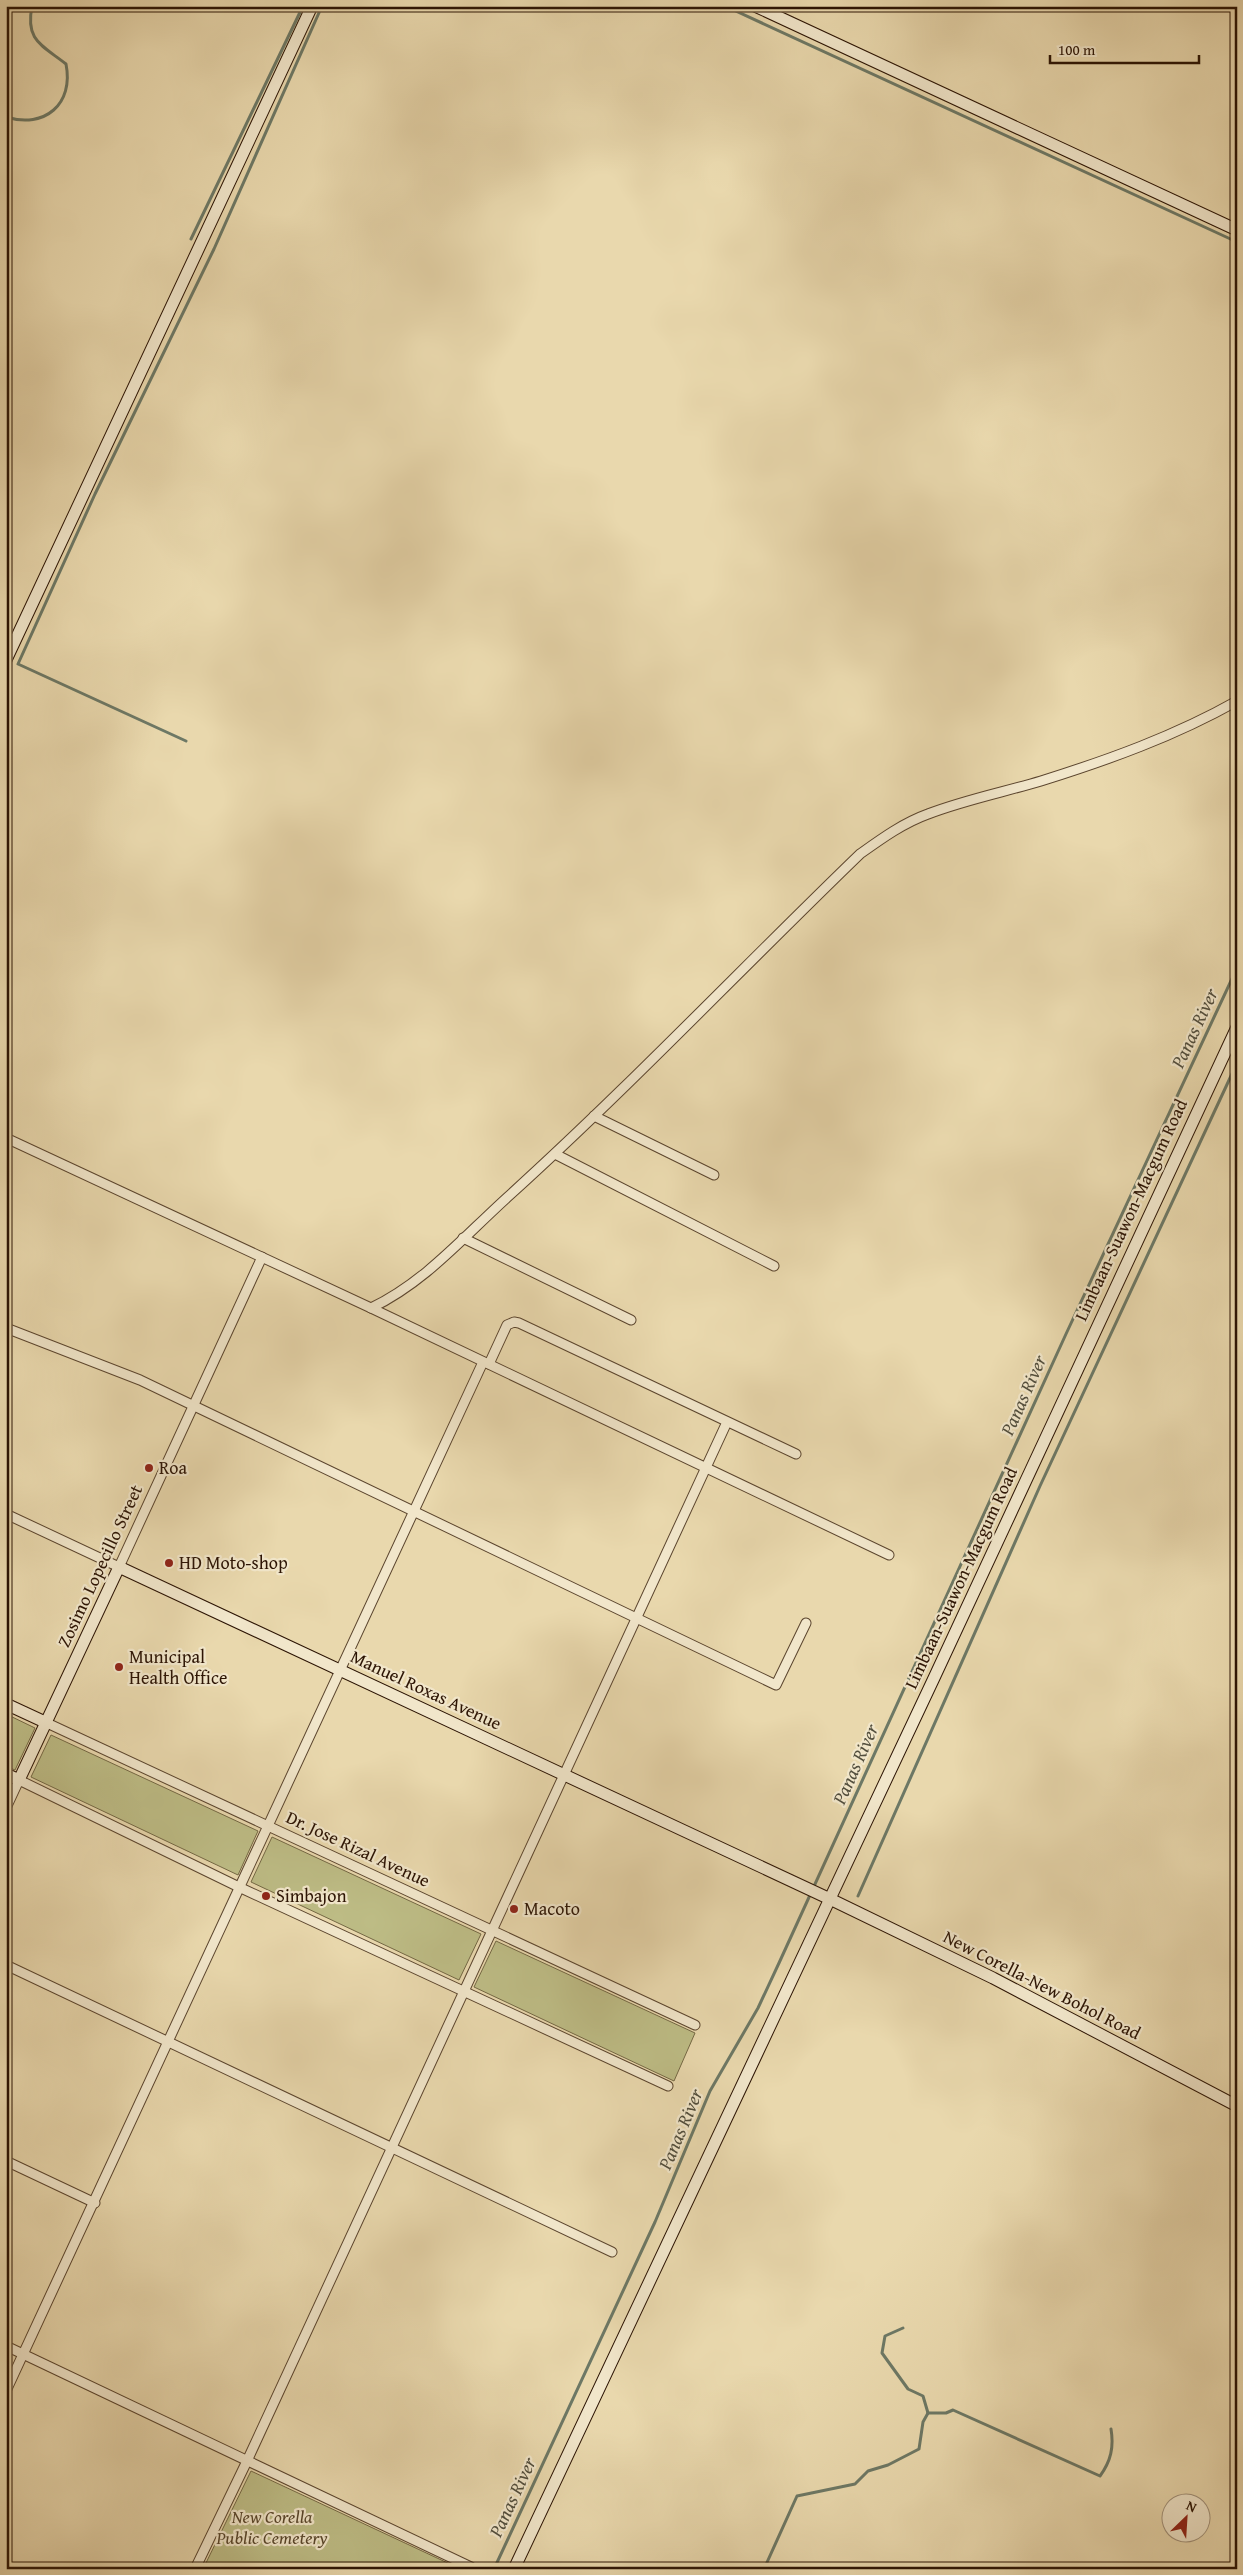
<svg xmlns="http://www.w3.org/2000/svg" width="1243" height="2575" font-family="'Gentium Book Plus',serif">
<rect width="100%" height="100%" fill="#e9d8ad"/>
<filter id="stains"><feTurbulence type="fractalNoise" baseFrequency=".004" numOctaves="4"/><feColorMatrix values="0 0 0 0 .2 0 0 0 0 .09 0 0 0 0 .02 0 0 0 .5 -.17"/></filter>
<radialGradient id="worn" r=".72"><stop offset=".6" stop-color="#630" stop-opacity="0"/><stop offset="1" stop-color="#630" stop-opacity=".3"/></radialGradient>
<g fill="#bdbc85" stroke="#746844">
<polygon points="6,1714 35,1728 15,1770 6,1766"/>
<polygon points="51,1735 258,1831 238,1875 31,1777"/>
<polygon points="272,1837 481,1934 459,1980 251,1882"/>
<polygon points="496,1941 695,2033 674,2081 474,1987"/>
<polygon points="251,2471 452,2565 450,2569 203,2569"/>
</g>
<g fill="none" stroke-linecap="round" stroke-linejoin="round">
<g stroke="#6d7865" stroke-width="3">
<polyline points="725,6 1237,242"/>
<path d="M6,117C45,129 74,104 66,64C42,45 25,41 32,6"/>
<polyline points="191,239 303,6"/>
<polyline points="186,741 18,664 95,494 214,249 322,6"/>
<polyline points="858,1896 1040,1486 1237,1063"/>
<polyline points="903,2328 885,2336 882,2353 908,2389 923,2396 928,2413"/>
<path d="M928,2413H946L953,2410L1100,2476C1111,2461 1114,2447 1111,2429"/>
<polyline points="494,2569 655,2222 710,2091 758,2008 779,1963 1066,1334 1237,968"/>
<polyline points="764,2569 797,2496 855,2484 868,2471 888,2465 919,2449 923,2422 928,2413"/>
</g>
<g stroke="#5b452e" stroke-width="11">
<g id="street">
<polyline points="594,1116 714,1175"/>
<polyline points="6,1138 371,1308 889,1555"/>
<polyline points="555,1154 774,1266"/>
<polyline points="463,1238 631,1320"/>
<path d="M371,1308C426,1282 466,1234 511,1194C631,1085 743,967 860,854C881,839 903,823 928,814C964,800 1004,792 1041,781C1108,760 1175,736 1237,701"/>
<polyline points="6,1328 140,1380 776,1685 806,1623"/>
<polyline points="489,1364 507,1325 514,1322 519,1323 796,1454"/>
<polyline points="6,1514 119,1567 262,1257"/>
<polyline points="47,1723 695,2025"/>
<polyline points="6,1808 19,1780 241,1888 668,2086"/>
<polyline points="6,1965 612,2252"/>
<polyline points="6,2161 95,2203"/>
<polyline points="6,2346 471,2567"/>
<polyline points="6,2391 483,1362"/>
<polyline points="195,2569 247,2461 727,1422"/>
</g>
</g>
<g stroke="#2c1404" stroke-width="13">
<g id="secondary">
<polyline points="755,6 1237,230"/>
<polyline points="6,660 312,6"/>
<polyline points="6,1704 47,1723"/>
<polyline points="6,1774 19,1780 119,1567 830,1899 993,1978 1237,2106"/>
<polyline points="514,2569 934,1678 1237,1027"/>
</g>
</g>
<use href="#street" stroke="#f1e6ca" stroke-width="9"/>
<use href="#secondary" stroke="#f1e6ca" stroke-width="11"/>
</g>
<g fill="#8f2418" stroke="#f1e6ca" stroke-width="2">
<circle cx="149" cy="1468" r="5"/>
<circle cx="169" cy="1563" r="5"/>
<circle cx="119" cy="1667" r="5"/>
<circle cx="266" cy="1896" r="5"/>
<circle cx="514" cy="1909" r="5"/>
</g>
<g text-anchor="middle" stroke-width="4.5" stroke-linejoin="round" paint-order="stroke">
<g font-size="18" fill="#2c1404" stroke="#f1e6ca">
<text transform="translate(1131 1210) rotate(-65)" y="6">Limbaan-Suawon-Macgum Road</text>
<text transform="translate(100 1566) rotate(-65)" y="6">Zosimo Lopecillo Street</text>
<text transform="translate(961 1578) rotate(-65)" y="6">Limbaan-Suawon-Macgum Road</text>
<text transform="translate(426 1690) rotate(25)" y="6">Manuel Roxas Avenue</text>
<text transform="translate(358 1849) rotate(25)" y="6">Dr. Jose Rizal Avenue</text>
<text transform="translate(1042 1985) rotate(27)" y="6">New Corella-New Bohol Road</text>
</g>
<g font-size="18" fill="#2c1404" stroke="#f1e6ca" text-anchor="start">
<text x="159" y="1474">Roa</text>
<text x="179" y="1569">HD Moto-shop</text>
<text x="129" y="1663">Municipal<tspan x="129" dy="21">Health Office</tspan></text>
<text x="276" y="1902">Simbajon</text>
<text x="524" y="1915">Macoto</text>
</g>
<g font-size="18" font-style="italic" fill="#58462b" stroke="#f1e6ca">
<text x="272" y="2523">New Corella<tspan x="272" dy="21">Public Cemetery</tspan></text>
</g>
<g font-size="19" font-style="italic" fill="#524e3d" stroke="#f1e6ca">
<text transform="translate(1194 1028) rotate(-65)" y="7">Panas River</text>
<text transform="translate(1023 1395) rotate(-66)" y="7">Panas River</text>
<text transform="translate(855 1764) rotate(-66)" y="7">Panas River</text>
<text transform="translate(680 2129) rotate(-67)" y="7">Panas River</text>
<text transform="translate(512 2497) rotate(-65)" y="7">Panas River</text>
</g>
</g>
<rect width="1243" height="2575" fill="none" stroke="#e9d8ad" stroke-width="25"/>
<rect x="8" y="8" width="1228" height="2560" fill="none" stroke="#2c1404" stroke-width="2.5"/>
<rect x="12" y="12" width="1218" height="2550" fill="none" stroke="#2c1404"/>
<g transform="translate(1186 2518) rotate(25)"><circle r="24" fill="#f1e6ca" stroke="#a2927b"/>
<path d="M0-4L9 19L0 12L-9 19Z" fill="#8f2418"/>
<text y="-8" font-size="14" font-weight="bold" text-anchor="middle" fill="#2c1404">N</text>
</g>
<path d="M1050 55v8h149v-8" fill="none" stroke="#2c1404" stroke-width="2.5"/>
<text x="1058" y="55" font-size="15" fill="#2c1404" stroke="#f1e6ca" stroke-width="4" paint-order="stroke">100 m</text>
<rect width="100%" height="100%" filter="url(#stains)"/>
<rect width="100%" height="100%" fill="url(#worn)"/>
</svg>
